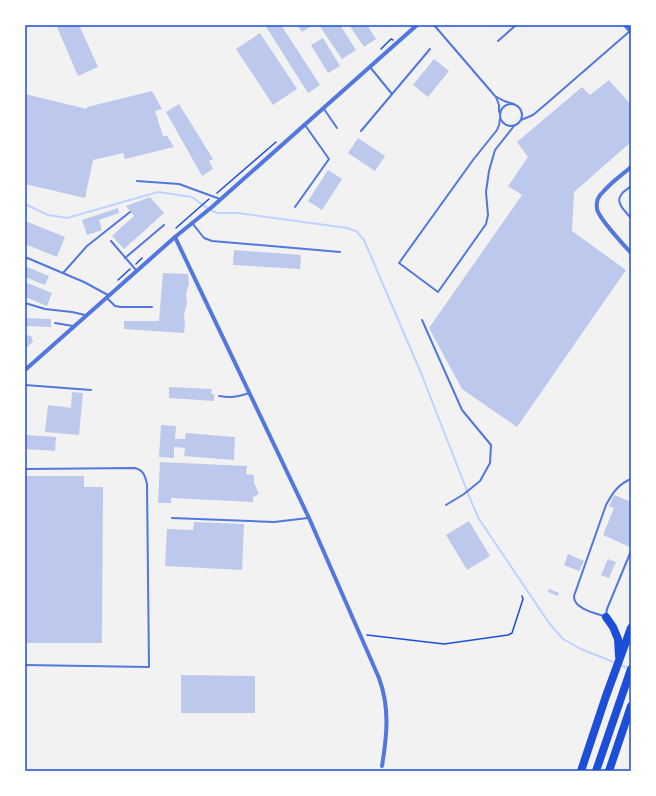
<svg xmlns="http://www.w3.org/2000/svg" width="656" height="796" font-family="Lato,sans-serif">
<rect width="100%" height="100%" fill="#f2f2f2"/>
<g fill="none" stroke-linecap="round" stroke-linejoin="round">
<g stroke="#bfd3fe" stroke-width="2">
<polyline points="25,204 48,215 67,218 158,192 192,197 207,208 217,213 238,213 347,228 356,231 364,240 421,373 471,501 479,519 549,623 563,639 581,649 616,663"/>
<polyline points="620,665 629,668"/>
</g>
</g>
<g fill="#bdc9ec">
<polygon points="60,25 79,25 98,67 78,76 57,27"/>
<polygon points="265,25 281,25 320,85 308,93"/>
<polygon points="297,25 313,25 302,32"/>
<polygon points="319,25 340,25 356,50 342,59"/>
<polygon points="349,25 367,25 376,39 364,47"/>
<polygon points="260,33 297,89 273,105 236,49"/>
<polygon points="323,38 340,66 328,73 311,45"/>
<polygon points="434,59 449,71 428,97 413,85"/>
<polygon points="609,80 631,105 631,142 574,192 572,231 626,270 517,427 462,389 429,328 522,195 508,186 528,157 517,142 582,87 590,95"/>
<polygon points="152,91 162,109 155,111 163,136 167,136 174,147 125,159 123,153 93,160 85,198 25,184 25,94 87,109 87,107"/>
<polygon points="179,104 213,159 209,161 213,169 202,176 166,112"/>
<polygon points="358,138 385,156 375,171 348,153"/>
<polygon points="328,170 342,179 322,210 308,201"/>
<polygon points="150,197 164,213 124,249 112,236 134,216 126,206"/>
<polygon points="118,208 119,213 99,220 102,230 87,235 82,220"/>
<polygon points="25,221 65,237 57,257 25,244"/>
<polygon points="234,250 301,255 300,269 233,265"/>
<polygon points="25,266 49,276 45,285 25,277"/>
<polygon points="163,273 188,274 189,284 186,294 187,304 184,314 185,324 184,333 124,329 124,321 159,321"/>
<polygon points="25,282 52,293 47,306 25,297"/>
<polygon points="25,318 51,319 51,327 25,326"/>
<polygon points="25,335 31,336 33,342 25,349"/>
<polygon points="169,387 212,389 211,394 214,394 214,401 169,398"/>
<polygon points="72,392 83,393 79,435 45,432 48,405 71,408"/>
<polygon points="161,425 176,426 175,439 185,439 186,433 235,437 234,460 184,456 185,448 174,447 174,458 159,457"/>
<polygon points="25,435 56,437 55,451 25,449"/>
<polygon points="160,462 247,466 246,474 254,475 254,483 259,494 253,497 253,502 171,498 171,503 158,503"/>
<polygon points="25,476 84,476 84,487 103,487 102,643 25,643"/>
<polygon points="614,495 631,502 631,545 630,547 603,535 614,508 609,506"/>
<polygon points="469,521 490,556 467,570 446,535"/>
<polygon points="194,522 244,524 242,570 165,566 167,529 193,530"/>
<polygon points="568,554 584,561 579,571 564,565"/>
<polygon points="608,559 616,562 609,578 601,575"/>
<polygon points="549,589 559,593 558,596 548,592"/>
<polygon points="181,675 255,676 255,713 181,713"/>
</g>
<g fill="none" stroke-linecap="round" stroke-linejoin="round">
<g stroke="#1d4ed8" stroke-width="1.5">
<polyline points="381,49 391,39 393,40"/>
<polyline points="217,193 276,142"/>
<polyline points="176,228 209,199"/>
<polyline points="136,264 142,258"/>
<polyline points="118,280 130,269"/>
<polyline points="367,635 444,644 508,635 512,633 523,599 522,596"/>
</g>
<g stroke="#5277de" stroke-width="2">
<polyline points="434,25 495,96 504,101 514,104"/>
<polyline points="498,41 516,25"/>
<polyline points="370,67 392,94"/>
<polyline points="496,97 499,105 499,112"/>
<circle cx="511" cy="115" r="11"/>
<polyline points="324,109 337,128"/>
<polyline points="500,119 499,125 497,130 473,160 399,263 438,292 486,224 488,215 486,192 489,171 495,150 514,126"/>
<polyline points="521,120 533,115 546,104 630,31"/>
<polyline points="361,131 430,49"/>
<polyline points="137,181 179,184 220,199"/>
<path d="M631,186C628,189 623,191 621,195C615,203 626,212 631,218"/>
<polyline points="295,207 329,159 305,125"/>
<polyline points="193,224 204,238 212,241 340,252"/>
<polyline points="111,241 136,270"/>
<polyline points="25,257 84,282 108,295"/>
<polyline points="125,258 164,225"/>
<polyline points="63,273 87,246 130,212"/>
<polyline points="107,298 115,306 121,307 152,307"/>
<polyline points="25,303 45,309 72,312 85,315"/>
<polyline points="422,320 462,410 491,445 490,463 480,481 464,494 446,505"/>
<polyline points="55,323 73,326"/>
<polyline points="25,385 91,390"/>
<path d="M219,396C231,398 237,397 249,393"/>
<path d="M25,469L135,468C143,470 145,475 147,484L149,667L25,665"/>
<polyline points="172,518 274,522 308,518"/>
<polyline points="606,615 607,609 631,551"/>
<path d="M604,616C594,613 573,608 574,596L606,505C612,494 618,484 631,479"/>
</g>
<g stroke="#5277de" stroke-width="4">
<polyline points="625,25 631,32"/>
<path d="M631,167C622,175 610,183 603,192C598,196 596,202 597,209C599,219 623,244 631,253"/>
<path d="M175,237L309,518L379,678C390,708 387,735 382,766"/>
<polyline points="25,370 175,237 212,207 417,25"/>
</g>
<g stroke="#1d4ed8" stroke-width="8">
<polyline points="606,617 613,627 618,639 619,656"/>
<polyline points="581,771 606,696 631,628"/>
<polyline points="596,771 631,669"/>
<polyline points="609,771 631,706"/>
</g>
</g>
<rect width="656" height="796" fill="none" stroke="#ffffff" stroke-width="52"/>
<rect x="26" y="26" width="604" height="744" fill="none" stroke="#1d4ed8" stroke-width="1.5"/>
</svg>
